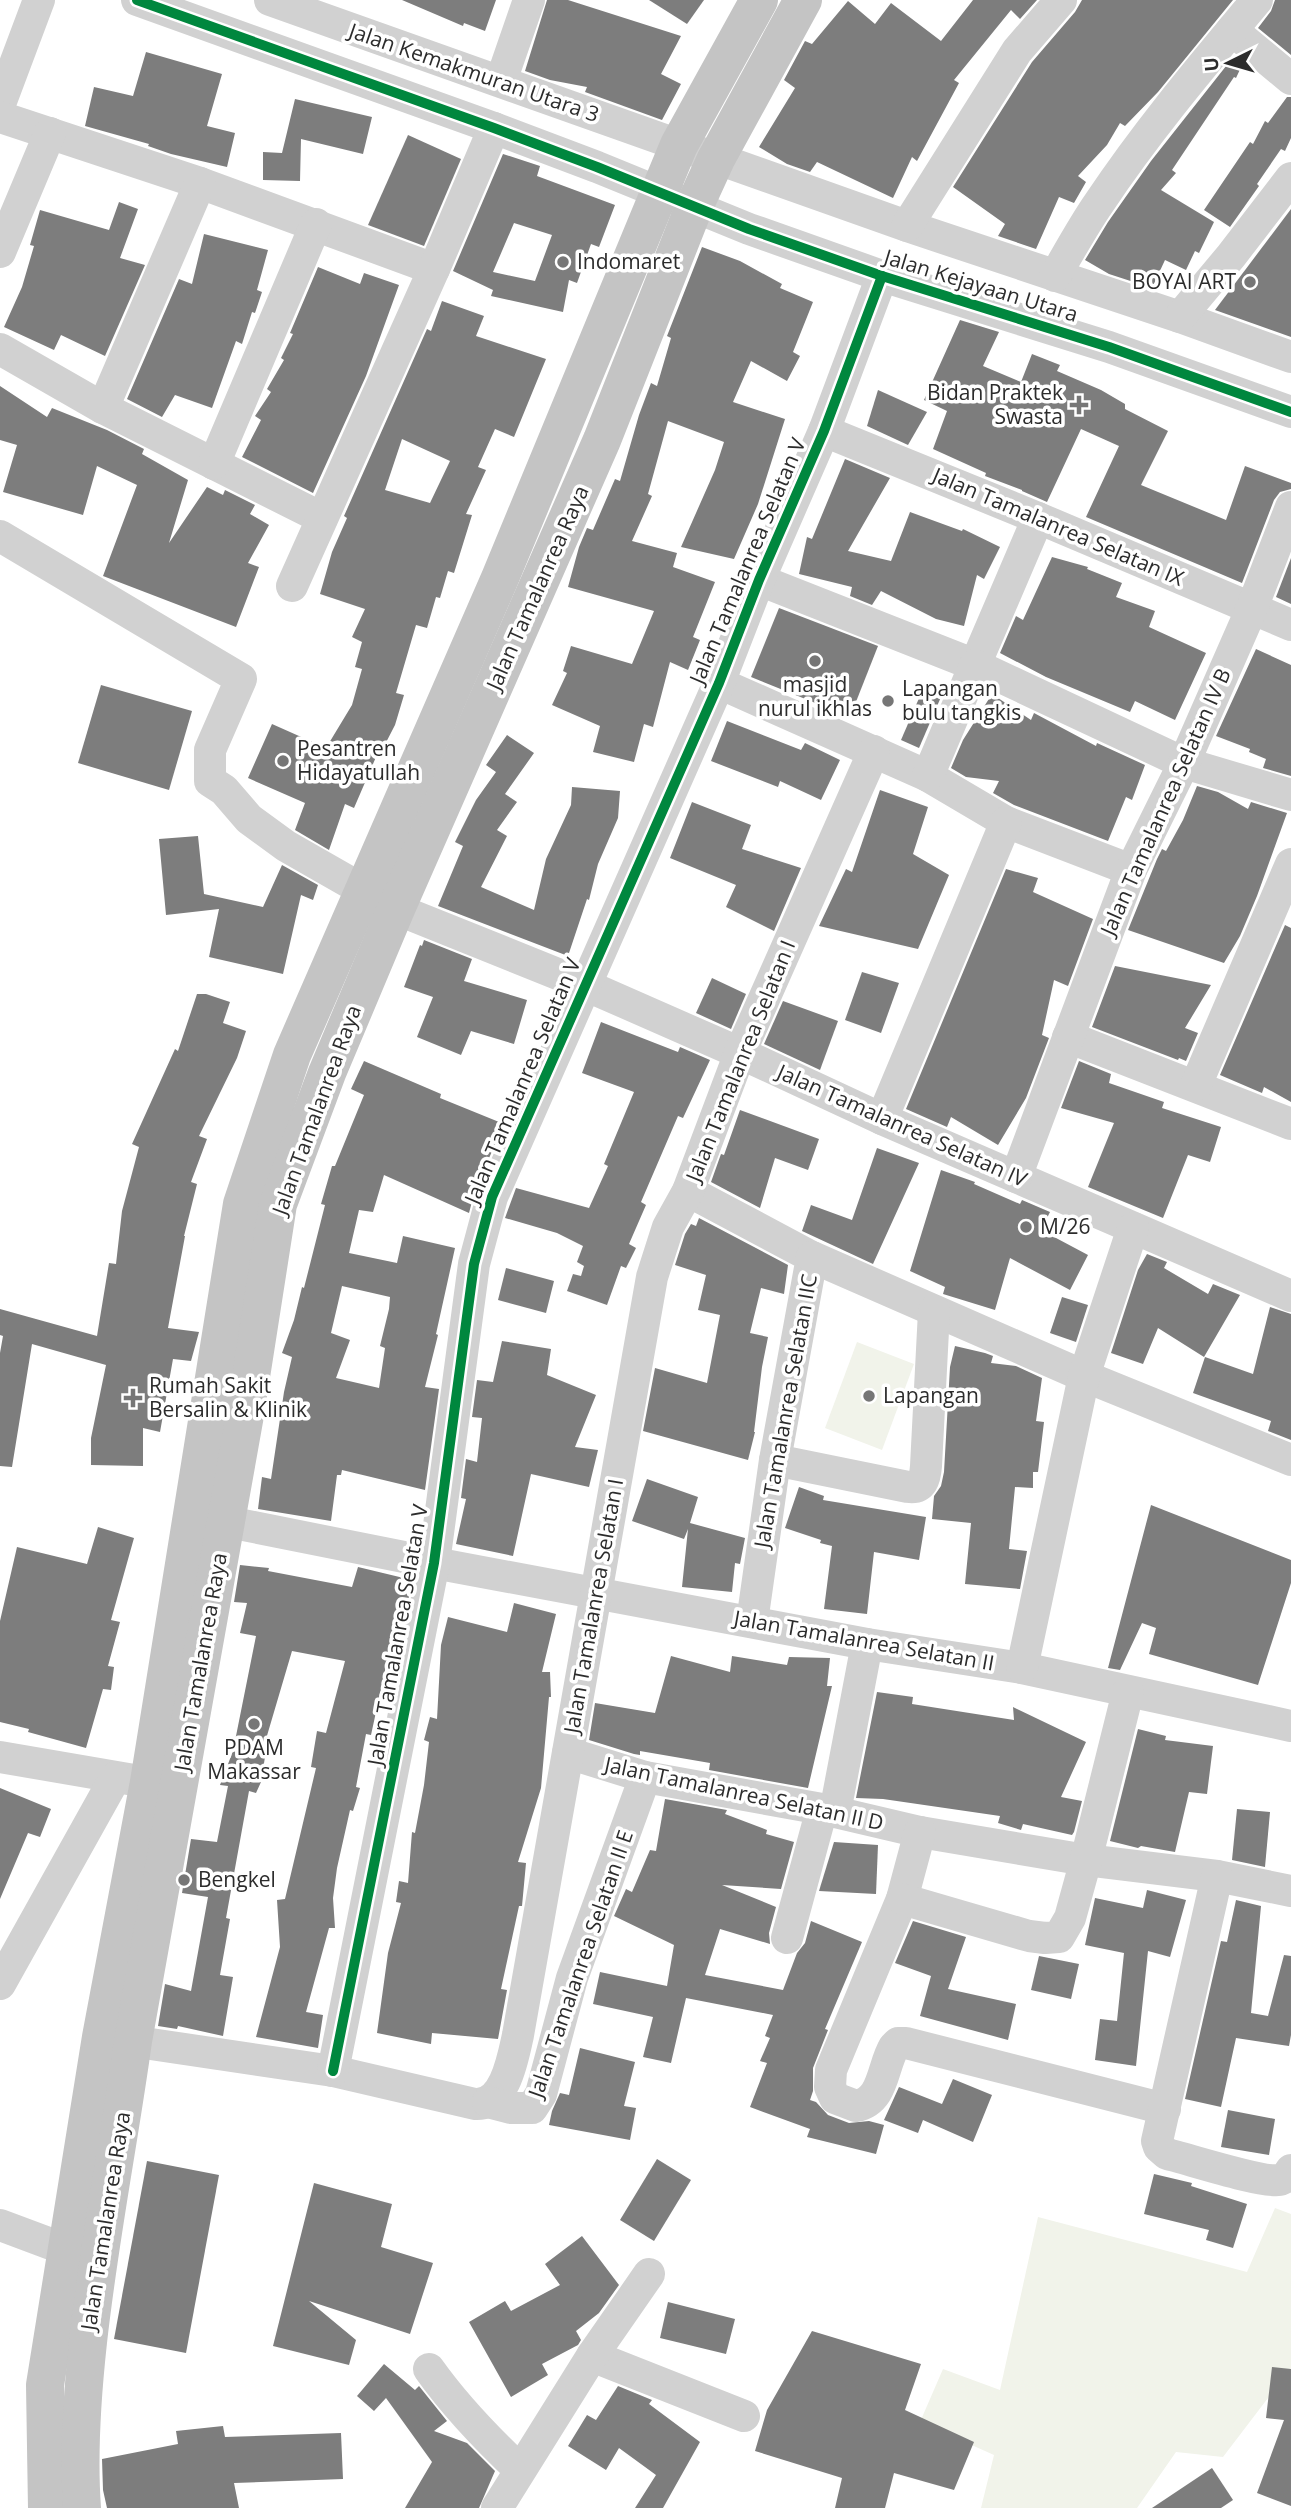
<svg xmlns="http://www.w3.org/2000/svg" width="1291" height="2508" font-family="'Open Sans',sans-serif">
<rect width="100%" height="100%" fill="#fff"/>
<g fill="#f1f3ea">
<polygon points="857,1342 914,1364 882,1450 825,1428"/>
<polygon points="1275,2208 1291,2214 1291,2368 1223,2457 1176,2452 1137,2508 981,2508 994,2455 920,2422 943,2369 1000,2390 1038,2217 1247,2272"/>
</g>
<g fill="#7d7d7d" fill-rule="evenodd">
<polygon points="402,0 496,0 485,31 464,23 463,26"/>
<polygon points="547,0 568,0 681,36 661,74 681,84 662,120 585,92 587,87 550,80 525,71"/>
<polygon points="649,0 704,0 687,24"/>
<polygon points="973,0 1037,0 1020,19 1011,10 954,80 959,83 917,161 912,157 893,198 817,162 810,172 787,164 759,147 795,88 784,80 805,41 812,44 848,1 875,24 891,3 941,41"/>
<polygon points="1082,0 1233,0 1158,92 1125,126 1120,123 1107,145 1078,176 1086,182 1074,203 1059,197 1036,249 998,236 1005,224 953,187 1032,62 1075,12"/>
<polygon points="1275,0 1291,0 1291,55 1258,28 1271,11"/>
<polygon points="146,52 222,74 207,126 235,133 227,167 171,154 148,146 149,144 85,126 94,87 133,96"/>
<polygon points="1234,56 1243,63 1236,78 1234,77 1172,170 1176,173 1161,190 1214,222 1199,253 1195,251 1186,270 1165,260 1152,288 1109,274 1085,260 1108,222 1151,161"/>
<polygon points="1287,97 1291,97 1291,138 1285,151 1281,149 1257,184 1259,186 1230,227 1204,210 1250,142 1253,144 1265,121 1268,123"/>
<polygon points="295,99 372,117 363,154 301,139 300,181 263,180 263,152 282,153"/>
<polygon points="408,135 461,159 424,246 368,225"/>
<path d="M503,154L540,166L537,176L615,205L599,247L591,244L577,283L569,280L563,312L491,296L493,290L453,271ZM514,223L552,235L535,281L493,272Z"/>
<polygon points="119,202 138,209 120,258 145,265 105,356 61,335 54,350 4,327 22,287 34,246 30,245 40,210 109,230"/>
<polygon points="1291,209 1291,337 1215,310"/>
<polygon points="204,234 268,250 257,290 262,292 255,313 252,312 242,344 236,341 212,408 175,395 162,417 127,399 179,279 192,284"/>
<polygon points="702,247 740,261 782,284 780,288 813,302 793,352 800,356 787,381 751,361 733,402 785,419 758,504 734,559 681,547 715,470 724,442 668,421 648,494 652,496 632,541 677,553 673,567 715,582 693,637 700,640 688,670 670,662 653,727 644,724 634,762 593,752 600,726 552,705 567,673 563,671 571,646 632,664 654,611 568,587 579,547 587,528 593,530 615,479 620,481 639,415 651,383 657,386 671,338 667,336"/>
<polygon points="318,267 360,284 364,273 399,285 366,376 313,493 242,457 261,420 255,416 271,392 267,389 284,360 281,358 293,334 290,333"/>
<path d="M442,301L484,316L476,336L546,359L514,437L495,429L478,467L486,470L466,514L472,515L454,573L448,571L440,598L436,597L427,628L416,625L396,693L404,695L395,725L378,758L376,757L354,808L345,804L329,850L295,830L305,803L248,778L272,724L326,748L352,705L362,669L355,667L362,642L352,637L365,609L320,594L332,552L347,518L344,516L427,329L431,331ZM402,439L450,461L430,503L385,490Z"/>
<polygon points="960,320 999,332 983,366 1021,382 1032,354 1060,365 1057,371 1101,390 1125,404 1125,409 1168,431 1141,485 1226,520 1245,466 1291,483 1291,489 1280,492 1274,500 1242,583 1086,517 1119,446 1081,429 1047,502 1022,491 1022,490 985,476 986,473 933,449 947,411 924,400"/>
<polygon points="0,386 47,417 52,408 107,430 144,449 142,454 188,480 169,543 207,487 223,495 225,490 255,505 250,514 269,525 248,563 259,567 236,627 103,576 137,485 97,466 83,515 3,492 17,445 0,440"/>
<polygon points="878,390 927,412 908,445 867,426"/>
<polygon points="845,459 890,478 848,551 891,561 910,512 962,531 963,529 1000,547 984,579 977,575 964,626 936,619 881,591 872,605 850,596 852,587 799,574 807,537 812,539"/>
<polygon points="1052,557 1088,567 1087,569 1122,583 1116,597 1155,611 1149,627 1206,653 1175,720 1135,701 1130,712 1046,677 1000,653 1016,616 1023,620"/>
<polygon points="1291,558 1291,604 1276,597"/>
<polygon points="779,608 878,646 850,717 751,677"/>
<polygon points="1256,649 1291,665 1291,776 1263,768 1266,759 1249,752 1250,749 1216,736"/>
<polygon points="926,682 944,690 919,748 901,740"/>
<polygon points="101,685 192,711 169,790 78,763"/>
<polygon points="992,694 1031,720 1034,713 1096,746 1097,743 1145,765 1132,800 1126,797 1108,841 1014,805 993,793 999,781 966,777 951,768 963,740"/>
<polygon points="727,721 801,750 805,743 840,760 821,800 780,781 778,787 711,761"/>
<polygon points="507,735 534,753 505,794 517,802 497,830 507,836 481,887 534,910 546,859 571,805 572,787 620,791 618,818 598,864 589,900 587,899 568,956 438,906 463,846 455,842 476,800 496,772 486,765"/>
<polygon points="1197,786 1218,792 1248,809 1251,802 1287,813 1257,896 1240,936 1224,963 1128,930 1157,859 1162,849 1166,851 1183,820"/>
<polygon points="880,790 928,807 913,854 949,875 918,949 819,926 846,869 852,872"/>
<polygon points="692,802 751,825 742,849 801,868 774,931 726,907 736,885 670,858"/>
<polygon points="198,836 204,894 263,907 282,865 318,885 313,900 301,895 283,974 209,957 219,909 166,915 159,839"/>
<polygon points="1006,869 1038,878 1033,892 1093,919 1068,986 1054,980 1042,1035 1049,1038 1026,1098 998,1145 951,1117 947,1127 906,1109"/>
<polygon points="1285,925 1291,928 1291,1102 1264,1087 1262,1093 1220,1075"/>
<polygon points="424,940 472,959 464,981 527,1000 514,1044 471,1031 461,1055 417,1037 433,997 404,987 420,945 422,946"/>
<polygon points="1115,966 1211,985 1185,1028 1198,1033 1186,1061 1179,1058 1178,1060 1092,1027"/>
<polygon points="862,972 899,983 881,1033 845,1020"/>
<polygon points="712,978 746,994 731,1029 696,1013"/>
<polygon points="197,994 206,994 230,1002 223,1023 246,1031 237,1058 199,1136 207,1139 191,1182 197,1184 184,1236 185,1236 168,1328 199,1332 191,1361 173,1359 160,1432 143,1428 143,1466 91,1465 91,1438 106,1365 32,1344 12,1467 0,1466 0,1353 3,1336 0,1335 0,1309 97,1336 109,1263 116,1264 122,1211 139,1147 132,1144 175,1049 178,1051"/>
<polygon points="783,1001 838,1021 820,1070 764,1044"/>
<polygon points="601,1022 678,1052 680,1047 710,1060 683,1118 678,1116 641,1202 646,1205 629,1244 636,1248 626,1268 621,1266 607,1305 567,1291 573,1274 581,1276 584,1266 577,1262 583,1246 557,1233 505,1218 516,1188 589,1208 608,1166 604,1164 634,1092 582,1073"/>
<path d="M364,1061L441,1094L440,1098L504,1124L475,1190L469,1213L384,1175L373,1212L359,1210L349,1253L397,1263L403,1236L455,1248L436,1334L438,1335L425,1387L439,1389L425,1490L342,1470L341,1475H337L331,1521L258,1509L262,1477L271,1479L284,1392L292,1357L282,1353L294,1320L302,1287L304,1288L325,1205L321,1204L332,1166H335L364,1095L351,1089ZM342,1286L390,1297L389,1309L380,1346L385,1348L379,1388L336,1378L350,1340L331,1333Z"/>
<polygon points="1079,1061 1111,1074 1109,1083 1164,1102 1162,1108 1221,1127 1210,1162 1188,1155 1163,1218 1088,1187 1114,1123 1061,1108"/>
<polygon points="740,1110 819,1139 808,1170 775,1158 760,1208 711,1182 721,1154 724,1155"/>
<polygon points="877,1148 919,1163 873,1264 802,1231 811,1205 852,1220"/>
<polygon points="941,1170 975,1182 974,1184 1020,1204 1022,1200 1050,1212 1041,1230 1088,1255 1070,1290 1010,1258 995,1310 943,1294 945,1287 910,1271"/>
<polygon points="699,1218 788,1265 784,1294 761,1288 750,1333 768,1337 762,1367 754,1432 755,1432 748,1460 643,1431 655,1368 707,1383 720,1315 698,1310 706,1275 675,1265 685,1234 691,1224 696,1226"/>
<polygon points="1147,1254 1167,1262 1164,1268 1208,1294 1213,1284 1240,1295 1204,1357 1158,1328 1143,1364 1111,1353 1138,1270"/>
<polygon points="506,1268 554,1281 546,1313 498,1300"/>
<polygon points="1062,1297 1088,1305 1076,1342 1050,1333"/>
<polygon points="1270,1307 1291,1314 1291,1440 1268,1431 1271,1421 1193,1393 1205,1357 1253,1374"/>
<polygon points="502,1341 551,1349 547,1375 596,1395 575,1447 598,1450 589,1487 531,1474 513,1556 456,1544 466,1499 461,1498 466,1459 477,1462 482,1418 472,1417 477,1380 493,1382"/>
<polygon points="955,1346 985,1353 993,1356 991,1363 1016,1366 1042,1378 1036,1421 1044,1422 1038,1472 1033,1472 1033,1488 1015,1487 1009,1549 1027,1551 1020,1589 965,1584 971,1523 932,1519 934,1496 941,1486 944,1472 950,1367"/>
<polygon points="647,1479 698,1497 690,1523 745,1538 740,1564 735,1563 732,1592 682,1587 688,1529 684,1539 632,1521"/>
<polygon points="799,1487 824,1496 823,1500 926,1517 919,1560 874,1552 867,1614 824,1609 832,1546 820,1543 821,1540 785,1528"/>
<polygon points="1151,1505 1291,1560 1291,1583 1258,1685 1149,1654 1156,1628 1142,1623 1120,1670 1108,1668"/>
<polygon points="98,1527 134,1538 111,1620 120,1622 108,1666 114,1667 111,1690 103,1689 86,1748 28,1732 29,1729 0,1722 0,1621 17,1547 87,1564"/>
<polygon points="240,1565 269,1568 268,1571 352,1587 358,1567 412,1580 407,1607 399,1606 371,1735 366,1734 356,1787 360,1788 353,1811 350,1810 337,1868 333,1898 335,1928 329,1928 306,2012 323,2015 318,2048 256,2037 280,1947 277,1900 285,1899 316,1768 311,1767 317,1731 326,1733 345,1661 292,1651 261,1756 265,1757 261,1782 256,1793 249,1791 226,1918 230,1919 220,1975 233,1977 223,2036 178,2026 177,2029 158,2026 165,1984 191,1991 208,1897 182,1893 191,1839 217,1842 228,1786 220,1785 233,1751 256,1636 240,1633 247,1603 234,1602"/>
<polygon points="514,1603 556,1614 542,1672 550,1672 551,1697 549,1697 541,1788 518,1862 526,1863 522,1906 519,1906 501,1989 507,1990 498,2039 432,2033 431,2044 377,2033 388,1953 401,1903 396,1902 399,1881 408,1883 412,1832 415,1833 424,1785 429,1742 424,1740 430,1717 437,1719 441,1645 448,1617 507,1632"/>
<polygon points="671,1656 730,1672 732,1656 787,1665 789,1657 830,1658 827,1686 832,1686 808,1788 709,1770 710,1763 640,1751 640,1755 634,1754 589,1740 595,1703 655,1713"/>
<polygon points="877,1692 913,1697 912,1704 1014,1720 1013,1707 1086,1742 1061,1797 1082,1801 1074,1832 1072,1835 1023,1824 1021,1830 998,1823 1000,1816 883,1799 856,1798"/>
<polygon points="1138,1729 1166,1736 1165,1740 1213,1746 1207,1794 1189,1792 1175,1852 1141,1846 1138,1848 1110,1841"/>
<polygon points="0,1788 51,1809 40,1837 28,1833 0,1899"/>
<polygon points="665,1799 727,1810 725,1814 767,1830 766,1834 794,1842 781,1889 722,1885 776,1907 769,1933 770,1944 720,1929 705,1975 783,1990 797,1953 805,1943 811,1921 862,1942 825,2029 828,2030 813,2068 813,2091 810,2100 816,2102 828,2115 849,2123 869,2121 884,2125 876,2154 807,2137 810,2129 750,2107 767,2063 760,2061 770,2038 765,2036 773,2015 686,1998 671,2063 643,2057 653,2017 593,2004 600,1972 667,1986 674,1945 614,1916 626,1889 632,1892 650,1850 656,1851"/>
<polygon points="1237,1809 1270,1812 1265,1867 1232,1860"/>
<polygon points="834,1842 878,1845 876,1894 819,1891"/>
<polygon points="1147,1890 1186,1900 1170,1957 1148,1951 1136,2066 1095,2060 1100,2019 1117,2021 1124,1953 1085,1945 1095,1898 1143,1908"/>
<polygon points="1236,1900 1261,1906 1251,2013 1268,2016 1284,1955 1291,1956 1291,2035 1289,2046 1236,2038 1221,2107 1185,2099 1221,1941 1227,1942"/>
<polygon points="913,1921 966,1937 948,1989 1016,2004 1008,2040 920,2016 931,1976 895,1963"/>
<polygon points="1039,1956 1079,1964 1071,1999 1031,1990"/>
<polygon points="580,2048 635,2062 624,2106 636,2108 630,2140 549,2125 552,2111 560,2093 569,2095"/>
<polygon points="953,2079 992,2095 973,2142 923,2120 918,2133 884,2120 899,2087 942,2104"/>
<polygon points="1228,2110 1275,2119 1269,2155 1221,2147"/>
<polygon points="657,2159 691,2180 654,2241 620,2220"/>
<polygon points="147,2161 219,2175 186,2353 114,2339"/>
<polygon points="1154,2174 1192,2183 1191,2186 1247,2204 1233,2248 1206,2240 1209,2230 1144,2214"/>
<polygon points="314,2183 392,2204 381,2247 433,2263 410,2334 309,2301 356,2340 349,2365 273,2346"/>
<polygon points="582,2236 619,2285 599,2313 576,2331 581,2340 578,2345 542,2364 548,2375 511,2397 469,2322 505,2301 511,2311 560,2285 545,2264"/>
<polygon points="668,2302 735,2319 726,2354 660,2338"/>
<polygon points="812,2331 921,2364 905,2410 974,2442 954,2490 894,2473 885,2508 835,2508 842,2478 755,2451 767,2410"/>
<polygon points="384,2364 415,2390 419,2386 447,2421 434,2431 467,2443 495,2471 479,2508 405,2508 432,2462 386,2398 374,2411 357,2396"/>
<polygon points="1272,2367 1291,2369 1291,2506 1257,2493 1284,2420 1266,2418"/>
<polygon points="618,2386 652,2400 649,2404 700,2442 663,2508 635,2508 656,2475 619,2448 606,2470 568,2446 587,2415 596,2420"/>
<polygon points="223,2426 225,2437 341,2433 343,2479 234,2483 239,2508 107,2508 103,2490 102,2459 178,2444 176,2431"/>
<polygon points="1212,2468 1233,2500 1221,2508 1152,2508"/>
</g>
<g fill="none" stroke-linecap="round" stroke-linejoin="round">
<g stroke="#d1d1d1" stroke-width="32">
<polyline points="137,0 494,128 597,167 749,229 882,276 1109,347 1291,412"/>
<polyline points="270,0 907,226 1180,317 1291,357"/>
<polyline points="1232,30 1291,79"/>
<polyline points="501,81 529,0"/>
<polyline points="0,104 39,0"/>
<polyline points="0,117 200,183 434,269"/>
<polyline points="907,226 1017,51 1061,0"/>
<polyline points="0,252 50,133"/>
<path d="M1055,276C1069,252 1083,226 1099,203C1147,131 1202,66 1257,0"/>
<polyline points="1180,317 1231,256 1291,178"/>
<polyline points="0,349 103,408 322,518"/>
<polyline points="103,408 200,183"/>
<polyline points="824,431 1038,518 1291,625"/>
<polyline points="214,464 316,224"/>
<polyline points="0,536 241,679 210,750 210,781 224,790 249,819 286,846 363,890"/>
<polyline points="759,580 975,665 1038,518"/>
<polyline points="292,586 434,269 494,128"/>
<polyline points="719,683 928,776 1006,822 1131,870"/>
<polyline points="928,776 975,665 1184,763 1291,795"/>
<polyline points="396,909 585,985 740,1053 882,1119 1291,1296"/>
<polyline points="1068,1037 1291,1124"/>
<polyline points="1196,1085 1291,864"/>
<polyline points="882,1119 1006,822"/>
<polyline points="1016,1177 1131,870 1184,763 1252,608 1291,507"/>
<polyline points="688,1191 812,1257 775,1460 752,1622"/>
<polyline points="812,1257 1084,1376 1291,1460"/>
<path d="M775,1460L908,1487C923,1489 925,1478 926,1466L934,1311"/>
<polyline points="203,1517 434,1563 867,1644 1022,1668 1291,1726"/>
<polyline points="1022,1668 1084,1376 1133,1228"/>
<polyline points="568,1753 645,1777 822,1809 920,1832 1086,1860 1217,1876 1291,1891"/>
<polyline points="0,1757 134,1780"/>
<polyline points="835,1812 867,1644"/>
<path d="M920,1832L902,1899L831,2070L830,2087L835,2098L856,2106C884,2101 882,2067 894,2047L898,2043H906L1165,2109"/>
<path d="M1217,1876L1157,2141L1159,2147L1167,2154C1188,2159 1262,2183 1279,2180C1285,2179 1288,2175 1291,2170"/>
<polyline points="902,1899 1029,1936 1045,1938 1059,1937 1070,1918 1086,1860 1128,1692"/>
<polyline points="787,1938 822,1809"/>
<polyline points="0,1984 115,1778"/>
<path d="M110,2038L333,2071L475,2104C505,2106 513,2058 518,2035L652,1277L668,1227L688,1191L740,1053L874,751"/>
<polyline points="333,2071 434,1563 474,1264 492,1197 719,683 759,580 824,431 882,276"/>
<polyline points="488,2102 511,2108 532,2108 541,2094 572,1978 645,1777"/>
<polyline points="0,2225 67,2250"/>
<polyline points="592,2356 744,2416"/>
<path d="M429,2369C456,2407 486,2438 520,2470"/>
<polyline points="497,2508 592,2356 649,2274"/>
</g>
<g stroke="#c4c4c4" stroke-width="38">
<polyline points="47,2508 45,2385 101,2037 149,1782 242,1204 292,1055 500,578 679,145 759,0"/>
<path d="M82,2508C78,2453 82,2397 88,2342C99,2241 119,2142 133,2041L245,1415L278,1204L327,1073L396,909L602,440L694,207L716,159L803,0"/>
</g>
<g stroke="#fff" stroke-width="15">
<g id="cycleway">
<polyline points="137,0 494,128 597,167 749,229 882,276 1109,347 1291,412"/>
<polyline points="333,2071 434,1563 474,1264 492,1197 719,683 759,580 824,431 882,276"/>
</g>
</g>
<use href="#cycleway" stroke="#00873e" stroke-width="10"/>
</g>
<g fill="#767676" stroke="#fff" stroke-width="2.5">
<circle cx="563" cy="262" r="7"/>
<circle cx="1250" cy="282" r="7"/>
<path d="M1075.5 394.5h7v7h7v7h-7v7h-7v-7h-7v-7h7z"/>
<circle cx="815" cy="661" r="7"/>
<circle cx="888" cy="701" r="7"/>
<circle cx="283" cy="761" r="7"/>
<circle cx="1026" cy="1227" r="7"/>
<circle cx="869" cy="1396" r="7"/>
<path d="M129.5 1387.5h7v7h7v7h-7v7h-7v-7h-7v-7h7z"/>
<circle cx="254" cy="1724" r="7"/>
<circle cx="184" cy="1880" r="7"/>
</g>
<g text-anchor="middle" stroke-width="7" stroke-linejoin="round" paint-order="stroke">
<g font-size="21" fill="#2c2c2c" stroke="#fff">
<text transform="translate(474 73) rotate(19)" y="7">Jalan Kemakmuran Utara 3</text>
<text transform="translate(981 286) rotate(17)" y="7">Jalan Kejayaan Utara</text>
<text transform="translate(1058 527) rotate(23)" y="7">Jalan Tamalanrea Selatan IX</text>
<text transform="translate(748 561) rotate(-67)" y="7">Jalan Tamalanrea Selatan V</text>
<text transform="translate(538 588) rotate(-66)" y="7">Jalan Tamalanrea Raya</text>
<text transform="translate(1166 802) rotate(-66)" y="7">Jalan Tamalanrea Selatan IV B</text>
<text transform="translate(741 1061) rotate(-68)" y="7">Jalan Tamalanrea Selatan I</text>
<text transform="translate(523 1081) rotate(-67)" y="7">Jalan Tamalanrea Selatan V</text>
<text transform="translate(317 1110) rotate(-70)" y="7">Jalan Tamalanrea Raya</text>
<text transform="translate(902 1126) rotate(24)" y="7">Jalan Tamalanrea Selatan IV</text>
<text transform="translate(786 1411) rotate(-80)" y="7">Jalan Tamalanrea Selatan IIC</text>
<text transform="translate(594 1606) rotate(-80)" y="7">Jalan Tamalanrea Selatan I</text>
<text transform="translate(398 1635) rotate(-80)" y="7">Jalan Tamalanrea Selatan V</text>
<text transform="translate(864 1641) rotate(10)" y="7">Jalan Tamalanrea Selatan II</text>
<text transform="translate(201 1662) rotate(-80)" y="7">Jalan Tamalanrea Raya</text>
<text transform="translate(744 1794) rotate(12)" y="7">Jalan Tamalanrea Selatan II D</text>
<text transform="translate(581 1964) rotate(-71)" y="7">Jalan Tamalanrea Selatan II E</text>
<text transform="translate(106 2221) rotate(-81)" y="7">Jalan Tamalanrea Raya</text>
</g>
<g font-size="21" fill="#2c2c2c" stroke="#fff" text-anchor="start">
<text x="577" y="269">Indomaret</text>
<text x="1236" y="289" text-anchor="end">BOYAI ART</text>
<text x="1063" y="400" text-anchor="end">Bidan Praktek<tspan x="1063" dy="24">Swasta</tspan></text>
<text x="815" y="692" text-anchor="middle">masjid<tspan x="815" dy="24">nurul ikhlas</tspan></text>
<text x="902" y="696">Lapangan<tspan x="902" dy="24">bulu tangkis</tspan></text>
<text x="297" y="756">Pesantren<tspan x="297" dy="24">Hidayatullah</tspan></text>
<text x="1040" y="1234">M/26</text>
<text x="149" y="1393">Rumah Sakit<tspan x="149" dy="24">Bersalin &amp; Klinik</tspan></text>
<text x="883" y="1403">Lapangan</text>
<text x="254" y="1755" text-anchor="middle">PDAM<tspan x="254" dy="24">Makassar</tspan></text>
<text x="198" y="1887">Bengkel</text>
</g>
</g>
<g transform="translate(1228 63) rotate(265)" stroke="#ffffff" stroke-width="5" paint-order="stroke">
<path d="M0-5L12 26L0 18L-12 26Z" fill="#2c2c2c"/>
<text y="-10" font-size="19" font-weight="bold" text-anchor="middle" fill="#2c2c2c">U</text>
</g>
</svg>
